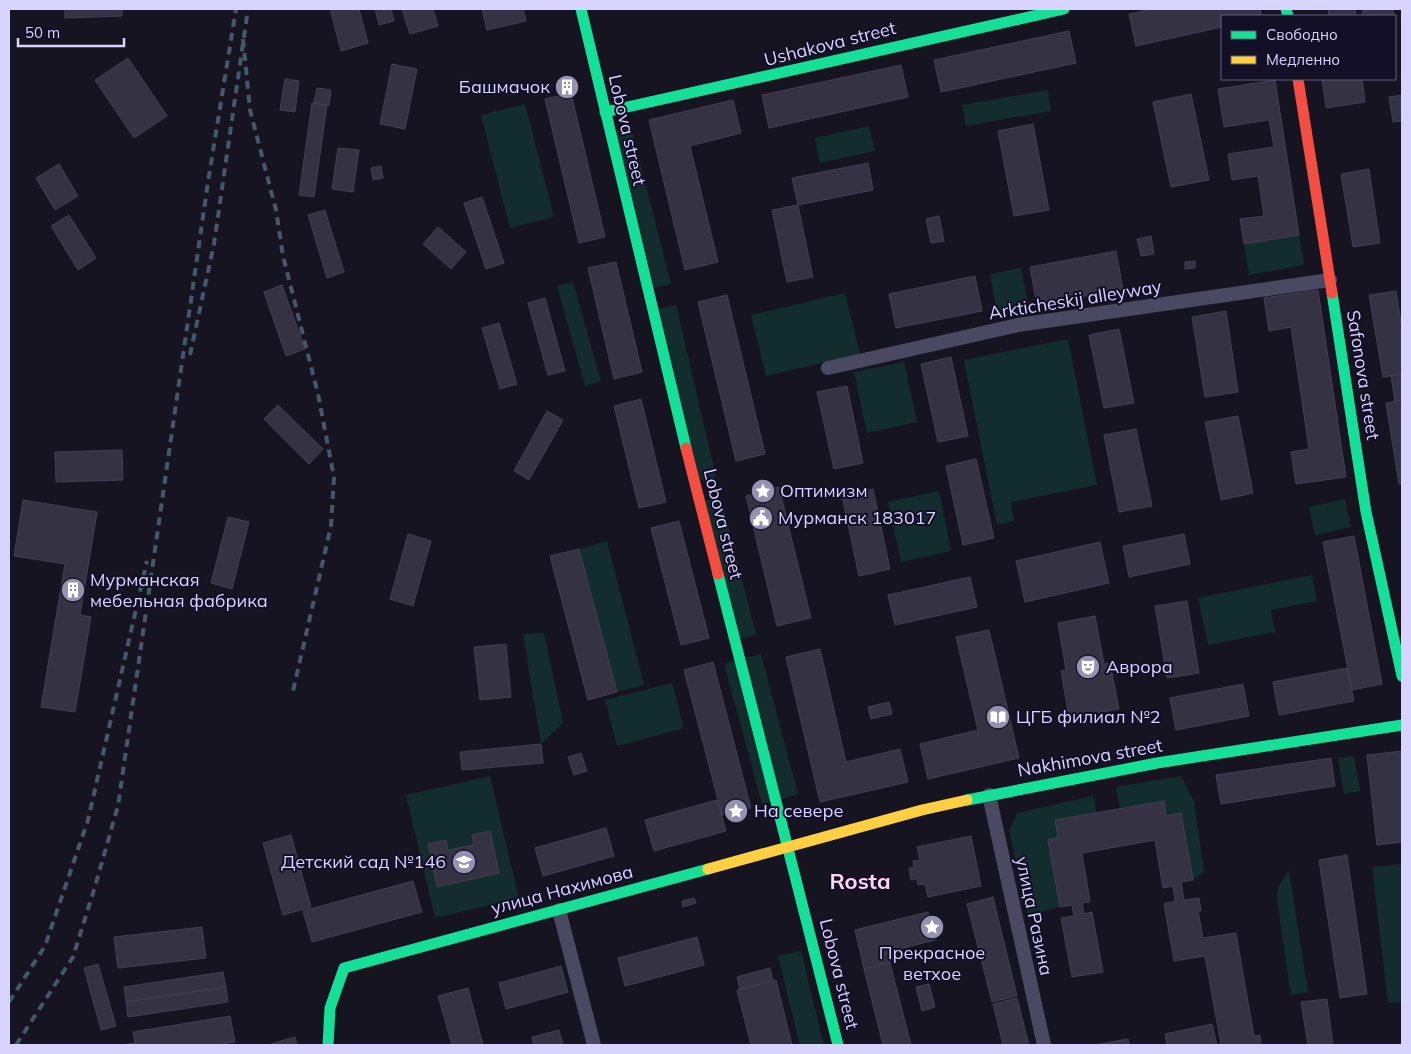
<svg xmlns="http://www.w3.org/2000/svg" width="1411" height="1054" font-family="Mulish,sans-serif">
<rect width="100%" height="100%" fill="#161421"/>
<g fill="#132c2d" fill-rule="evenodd">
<polygon points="1048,90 1051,111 966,126 962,105"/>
<polygon points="525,104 554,217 510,228 481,115"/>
<polygon points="631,126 671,284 654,288 615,130"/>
<polygon points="869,126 875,151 820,163 815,138"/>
<polygon points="1299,235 1304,265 1249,275 1244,244"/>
<polygon points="1021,268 1029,307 997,313 990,274"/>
<polygon points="573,282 601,381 585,386 557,286"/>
<polygon points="845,293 860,354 766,376 751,315"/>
<polygon points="676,305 716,477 699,481 659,309"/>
<polygon points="1068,339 1097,485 1011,502 1014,521 997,525 964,360"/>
<polygon points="904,362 917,422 867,433 854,372"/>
<polygon points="939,491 951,551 901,562 888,502"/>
<polygon points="721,497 756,635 740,639 704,501"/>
<polygon points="1345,499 1351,527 1315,535 1309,507"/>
<polygon points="607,541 644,685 617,692 579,549"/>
<polygon points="1312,575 1317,601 1271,610 1275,632 1208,645 1198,598"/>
<polygon points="544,633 563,723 541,744 523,634"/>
<polygon points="761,654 798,794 781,799 744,658"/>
<polygon points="735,661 773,801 762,804 724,664"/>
<polygon points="672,683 684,728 617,746 605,700"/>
<polygon points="1354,756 1360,791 1344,794 1338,758"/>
<path d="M490,776L519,898L435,918L406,795ZM490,831L499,873L437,887L428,845L446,840L448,850L474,845L472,835Z"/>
<polygon points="1181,776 1194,802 1204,872 1193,880 1181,813 1166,816 1164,802 1120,809 1116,787"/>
<polygon points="1093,796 1097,813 1058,838 1048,840 1060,907 1033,914 1029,920 1009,831 1017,813"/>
<polygon points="1402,864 1402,1002 1388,1003 1372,867"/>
<polygon points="1289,870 1308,992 1291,995 1277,901 1278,887"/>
<polygon points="801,951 824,1045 800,1045 778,956"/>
</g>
<g fill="#343243" stroke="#433f54">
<polygon points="65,9 122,9 122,16 65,18"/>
<polygon points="330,9 359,9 368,43 341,51"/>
<polygon points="375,9 391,9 394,21 379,25"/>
<polygon points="402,9 433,9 438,26 410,34"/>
<polygon points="482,9 523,9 526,21 487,30"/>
<polygon points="1153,9 1260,9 1262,16 1222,16 1222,27 1136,46 1129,14"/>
<polygon points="1328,9 1355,9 1356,16 1329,16"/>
<polygon points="1377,9 1393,9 1394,16 1363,16 1362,11"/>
<polygon points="1069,31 1076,63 941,92 934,60"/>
<polygon points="128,58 167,116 134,138 95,80"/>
<polygon points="392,64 417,69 405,129 380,124"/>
<polygon points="901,65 908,97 769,128 762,95"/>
<polygon points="285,79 299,81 295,112 280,110"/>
<polygon points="1322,79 1362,79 1365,102 1326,108"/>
<polygon points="1275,80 1299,235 1244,244 1240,219 1264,216 1258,176 1232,180 1228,154 1274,147 1269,120 1224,127 1218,89"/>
<polygon points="317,88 331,90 329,106 314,103"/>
<polygon points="571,93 605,237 579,243 545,99"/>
<polygon points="1191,94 1209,180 1171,187 1153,102"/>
<polygon points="1402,95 1402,121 1393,122 1389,97"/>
<polygon points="733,100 741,133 690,146 718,262 685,270 649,120"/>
<polygon points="312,103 327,105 314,197 299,195"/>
<polygon points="1033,124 1049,210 1014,216 998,131"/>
<polygon points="338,148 359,150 353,192 332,189"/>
<polygon points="868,163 873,190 798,205 792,178"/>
<polygon points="59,164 78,196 55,210 36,178"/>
<polygon points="381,166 383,178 373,180 371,168"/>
<polygon points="1369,169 1380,243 1353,247 1341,174"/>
<polygon points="482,197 504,263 486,269 464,203"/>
<polygon points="798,205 813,277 787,282 772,210"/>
<polygon points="325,210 344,272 327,278 308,215"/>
<polygon points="69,215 96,258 78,270 51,226"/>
<polygon points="939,216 944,241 931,243 926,219"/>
<polygon points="438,227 466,252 451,269 423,244"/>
<polygon points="1151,236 1154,254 1141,256 1137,239"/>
<polygon points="1116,251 1123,289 1037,305 1030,267"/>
<polygon points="1195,261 1195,268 1185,269 1185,262"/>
<polygon points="616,262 642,372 614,379 588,268"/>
<polygon points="975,276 982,311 896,328 889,294"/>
<polygon points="282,285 305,349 286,356 264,292"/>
<polygon points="1318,290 1346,477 1296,484 1291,452 1309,449 1291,327 1269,331 1264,298"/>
<polygon points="1396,291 1402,328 1402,374 1383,377 1369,295"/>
<polygon points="727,295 765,454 736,461 698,302"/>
<polygon points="545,298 565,371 548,375 528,303"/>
<polygon points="1226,311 1238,392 1205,397 1192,317"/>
<polygon points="499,323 517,384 500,389 482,328"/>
<polygon points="1119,329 1134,403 1104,408 1089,335"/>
<polygon points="951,357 968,436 938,442 921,364"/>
<polygon points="1402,374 1402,400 1395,401 1391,376"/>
<polygon points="847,386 863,463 834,469 817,392"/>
<polygon points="641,399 666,502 639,508 614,406"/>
<polygon points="1402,400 1402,484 1399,484 1386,403"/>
<polygon points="278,405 323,449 309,464 264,419"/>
<polygon points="547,411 563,420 529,480 514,471"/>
<polygon points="1238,416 1253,493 1221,500 1205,422"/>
<polygon points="1136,429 1152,506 1119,512 1104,435"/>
<polygon points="122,450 123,480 56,482 55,452"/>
<polygon points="976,459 994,538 963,545 946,466"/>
<polygon points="779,487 811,618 777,626 746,496"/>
<polygon points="873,489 890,569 859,576 842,496"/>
<polygon points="23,500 97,512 80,615 91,617 75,712 41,707 65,564 14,556"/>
<polygon points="228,517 249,522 232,589 211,583"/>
<polygon points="679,521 709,638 681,645 651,528"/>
<polygon points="408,534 431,541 413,606 390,599"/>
<polygon points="1184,534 1190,564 1129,577 1123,546"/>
<polygon points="1354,536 1382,684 1352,690 1323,542"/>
<polygon points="1100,542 1109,583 1025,602 1016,561"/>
<polygon points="579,549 617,692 588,700 550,556"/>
<polygon points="970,577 977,607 895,625 888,595"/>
<polygon points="1187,601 1199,673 1167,678 1155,606"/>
<polygon points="1095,616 1104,664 1110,663 1119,709 1069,718 1061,671 1066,670 1058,623"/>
<polygon points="989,630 1019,758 928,779 920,744 978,730 956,637"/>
<polygon points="506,644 511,697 480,700 474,647"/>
<polygon points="820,649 846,762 900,749 908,782 820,802 786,657"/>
<polygon points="713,662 751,808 722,815 684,670"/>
<polygon points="1347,668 1354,701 1279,715 1273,682"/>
<polygon points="1243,684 1249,716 1176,730 1170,698"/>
<polygon points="889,702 892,714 871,719 868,707"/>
<polygon points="541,744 543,763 462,770 460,752"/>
<polygon points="1402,751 1402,842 1377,845 1367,755"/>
<polygon points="581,753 587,771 574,775 568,757"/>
<polygon points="1331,758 1335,786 1221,804 1216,775"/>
<polygon points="717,800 726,831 654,851 645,820"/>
<polygon points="1164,801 1166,816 1181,813 1193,880 1181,882 1184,900 1199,898 1201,911 1198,911 1203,938 1236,933 1254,1036 1260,1035 1261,1045 1221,1045 1205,956 1174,961 1164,904 1175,901 1173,886 1163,888 1155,840 1082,853 1090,902 1082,903 1084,914 1092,912 1103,972 1072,977 1061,918 1074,916 1072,905 1060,907 1048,840 1058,838 1055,820"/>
<polygon points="606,828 614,856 543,876 535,848"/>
<polygon points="490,831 499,873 437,887 428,844 446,840 448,850 474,845 472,835"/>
<polygon points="291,835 311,907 283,915 263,843"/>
<polygon points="971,836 981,886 928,897 925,884 918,885 917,879 911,880 909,868 914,868 913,861 920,860 917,847"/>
<polygon points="1347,855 1367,994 1340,998 1319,860"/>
<polygon points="413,881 422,912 312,942 303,911"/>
<polygon points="993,897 1017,996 992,1002 967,904"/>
<polygon points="694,898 696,903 683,907 682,901"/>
<polygon points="928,912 935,940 887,952 890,963 864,969 855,930"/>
<polygon points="202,927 206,958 118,968 114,937"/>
<polygon points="697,937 704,965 625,986 618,958"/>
<polygon points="890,963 911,1045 883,1045 864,969"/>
<polygon points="98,964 116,1026 101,1030 84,968"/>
<polygon points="561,966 568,992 506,1009 499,983"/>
<polygon points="770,968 773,981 740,989 737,977"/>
<polygon points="223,972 226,987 126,1002 124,987"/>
<polygon points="776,980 792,1045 751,1045 737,990"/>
<polygon points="929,984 935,1007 922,1011 916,987"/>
<polygon points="226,987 228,1002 128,1017 126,1002"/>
<polygon points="468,988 483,1045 452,1045 438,996"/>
<polygon points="1017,998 1029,1045 1003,1045 993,1004"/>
<polygon points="1327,999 1333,1045 1308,1045 1301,1002"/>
<polygon points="230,1016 235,1042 213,1045 122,1045 135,1043 133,1032"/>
<polygon points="1212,1024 1217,1045 1167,1045 1165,1034"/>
<polygon points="559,1030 563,1045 534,1045 532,1037"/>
<polygon points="295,1037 297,1045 272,1045 271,1044"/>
<polygon points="1128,1039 1129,1045 1094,1045"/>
</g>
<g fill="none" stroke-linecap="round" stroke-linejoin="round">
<g stroke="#4a4962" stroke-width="14">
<polyline points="828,368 1018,325 1330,280"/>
<polyline points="989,795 1044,1045"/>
<polyline points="559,910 594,1045"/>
</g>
<g stroke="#16e098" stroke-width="11">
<polyline points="581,9 686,448"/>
<polyline points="1286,9 1288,16"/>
<polyline points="605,112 1064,9"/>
<polyline points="1332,293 1366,512 1402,676"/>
<polyline points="718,574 838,1045"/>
<polyline points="967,800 1157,763 1402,725"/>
<polyline points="328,1045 330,1008 344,968 708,869"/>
</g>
<polyline stroke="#ffcf43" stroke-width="11" points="708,869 922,810 967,800"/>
<g stroke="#f24e42" stroke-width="11">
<polyline points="1298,79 1332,293"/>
<polyline points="686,448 718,574"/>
</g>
<g stroke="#43596b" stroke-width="4" stroke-dasharray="8 6" stroke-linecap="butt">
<polyline points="243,39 250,110 276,210 283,256 318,394 334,477 331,526 293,691"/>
<polyline points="190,355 214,244 248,9"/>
<polyline points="9,1002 45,946 88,820 147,561"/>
<polyline points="16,1045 73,957 94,890 118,806 208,182 236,9"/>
</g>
</g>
<defs>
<g id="building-disc" transform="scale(1.25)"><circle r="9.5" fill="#9591b1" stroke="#130f26"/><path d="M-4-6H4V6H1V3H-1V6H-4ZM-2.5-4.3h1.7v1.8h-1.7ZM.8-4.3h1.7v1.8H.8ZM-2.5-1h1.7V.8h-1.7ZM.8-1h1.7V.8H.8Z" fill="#fff"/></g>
<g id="sight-disc" transform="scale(1.25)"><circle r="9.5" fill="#9591b1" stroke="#130f26"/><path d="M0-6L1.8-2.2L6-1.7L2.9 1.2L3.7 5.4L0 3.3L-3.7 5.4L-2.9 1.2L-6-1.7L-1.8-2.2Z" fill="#fff"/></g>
<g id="civic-disc" transform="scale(1.25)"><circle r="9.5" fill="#9591b1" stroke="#130f26"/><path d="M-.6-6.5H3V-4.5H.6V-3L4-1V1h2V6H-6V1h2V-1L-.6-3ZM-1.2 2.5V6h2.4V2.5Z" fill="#fff"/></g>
<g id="theatre-disc" transform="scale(1.25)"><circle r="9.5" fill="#9591b1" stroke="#130f26"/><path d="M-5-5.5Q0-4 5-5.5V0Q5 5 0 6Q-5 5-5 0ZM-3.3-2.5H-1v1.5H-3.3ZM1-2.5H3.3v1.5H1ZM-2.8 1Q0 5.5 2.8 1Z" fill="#fff"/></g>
<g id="library-disc" transform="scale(1.25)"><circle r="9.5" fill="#9591b1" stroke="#130f26"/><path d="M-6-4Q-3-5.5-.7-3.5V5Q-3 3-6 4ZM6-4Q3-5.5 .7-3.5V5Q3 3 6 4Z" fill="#fff"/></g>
<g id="school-disc" transform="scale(1.25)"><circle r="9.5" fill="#9591b1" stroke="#130f26"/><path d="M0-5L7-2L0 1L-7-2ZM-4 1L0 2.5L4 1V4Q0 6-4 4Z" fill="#fff"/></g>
</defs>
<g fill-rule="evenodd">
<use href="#building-disc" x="567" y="87"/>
<use href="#sight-disc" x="763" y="491"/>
<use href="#civic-disc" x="761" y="518"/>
<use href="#building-disc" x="73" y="590"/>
<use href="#theatre-disc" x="1088" y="667"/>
<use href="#library-disc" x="998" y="717"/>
<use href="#sight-disc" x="736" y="811"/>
<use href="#school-disc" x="464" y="862"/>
<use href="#sight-disc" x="932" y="927"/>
</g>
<g text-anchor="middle" stroke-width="4" stroke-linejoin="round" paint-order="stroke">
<g font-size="18" fill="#d9d4ff" stroke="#130f26">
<text transform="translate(830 44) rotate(-14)" y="6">Ushakova street</text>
<text transform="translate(627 130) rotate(77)" y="6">Lobova street</text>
<text transform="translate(1075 300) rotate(-9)" y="6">Arkticheskij alleyway</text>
<text transform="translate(1363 375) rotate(81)" y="6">Safonova street</text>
<text transform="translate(723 524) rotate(76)" y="6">Lobova street</text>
<text transform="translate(1090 758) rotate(-10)" y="6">Nakhimova street</text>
<text transform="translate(562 890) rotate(-15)" y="6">улица Нахимова</text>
<text transform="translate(1034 916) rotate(78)" y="6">улица Разина</text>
<text transform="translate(839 974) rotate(76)" y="6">Lobova street</text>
</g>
<g font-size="18" fill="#d9d4ff" stroke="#130f26" text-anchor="start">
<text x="550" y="93" text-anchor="end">Башмачок</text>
<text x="780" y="497">Оптимизм</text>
<text x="778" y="524">Мурманск 183017</text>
<text x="90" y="586">Мурманская<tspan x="90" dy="21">мебельная фабрика</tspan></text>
<text x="1106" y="673">Аврора</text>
<text x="1016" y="723">ЦГБ филиал №2</text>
<text x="754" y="817">На севере</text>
<text x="446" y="868" text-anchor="end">Детский сад №146</text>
<text x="932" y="959" text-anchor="middle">Прекрасное<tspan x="932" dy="21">ветхое</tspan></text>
</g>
<g font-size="22" font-weight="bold" fill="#ffd6f0" stroke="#130f26">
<text x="860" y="889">Rosta</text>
</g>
</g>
<rect width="1411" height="1054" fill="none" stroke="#d9d4ff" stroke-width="20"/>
<rect x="1221" y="15" width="175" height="65" fill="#130f26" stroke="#625e7d"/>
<rect x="1231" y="31" width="25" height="8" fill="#16e098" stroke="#625e7d"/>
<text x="1266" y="40" font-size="15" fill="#d9d4ff">Свободно</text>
<rect x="1231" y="56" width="25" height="8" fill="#ffcf43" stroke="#625e7d"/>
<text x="1266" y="65" font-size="15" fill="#d9d4ff">Медленно</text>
<path d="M18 38v8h106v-8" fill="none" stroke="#d9d4ff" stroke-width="2.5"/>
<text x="25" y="38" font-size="15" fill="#d9d4ff" stroke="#130f26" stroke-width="4" paint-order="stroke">50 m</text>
</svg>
